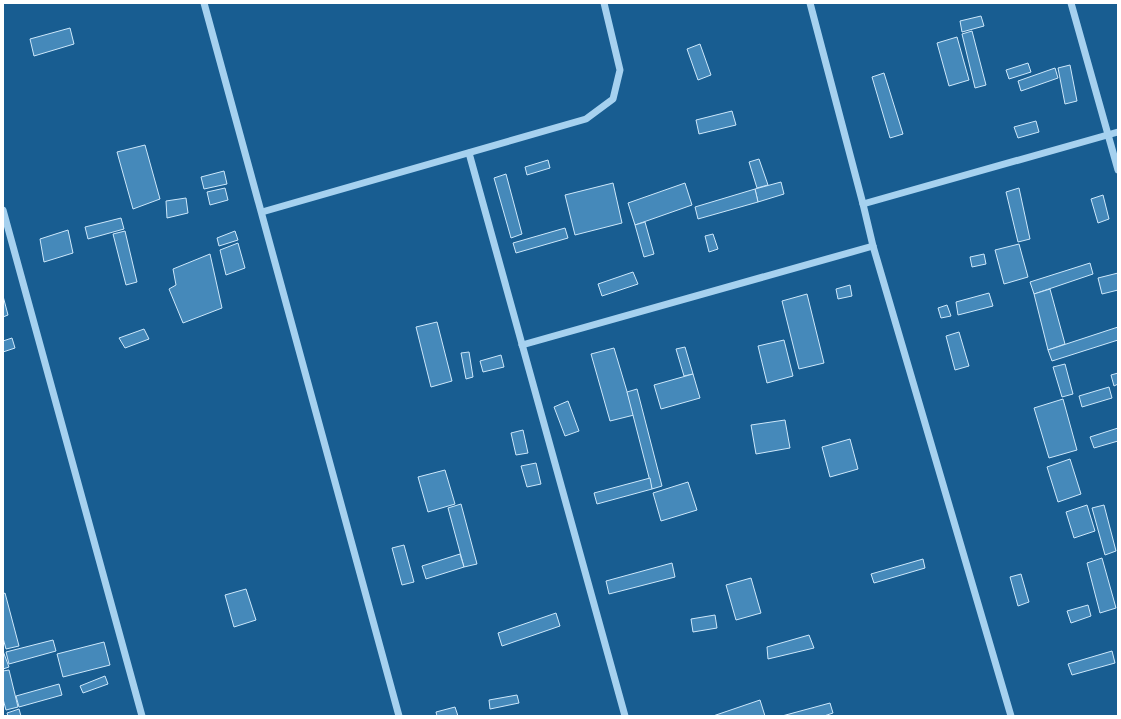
<svg xmlns="http://www.w3.org/2000/svg" width="1121" height="719" font-family="Manrope,sans-serif">
<rect width="100%" height="100%" fill="#185d91"/>
<g fill="#4589ba" stroke="#cde8fb">
<polygon points="981,16 984,26 962,32 960,21"/>
<polygon points="70,28 74,44 34,56 30,39"/>
<polygon points="972,31 986,85 975,88 962,34"/>
<polygon points="957,37 969,80 949,86 937,43"/>
<polygon points="700,44 711,75 698,80 687,49"/>
<polygon points="1028,63 1031,72 1009,79 1006,70"/>
<polygon points="1070,65 1077,101 1065,104 1058,68"/>
<polygon points="1055,68 1058,78 1021,91 1018,81"/>
<polygon points="884,73 903,134 890,138 872,77"/>
<polygon points="732,111 736,125 699,134 696,120"/>
<polygon points="1036,121 1039,132 1018,138 1014,127"/>
<polygon points="145,145 160,199 133,209 117,152"/>
<polygon points="759,159 768,185 757,188 749,162"/>
<polygon points="548,160 550,168 527,175 525,167"/>
<polygon points="224,171 227,184 204,189 201,177"/>
<polygon points="506,174 522,234 511,238 494,178"/>
<polygon points="781,182 784,194 758,202 755,189"/>
<polygon points="613,183 622,223 575,235 565,195"/>
<polygon points="685,183 692,205 635,225 628,203"/>
<polygon points="225,188 228,200 210,205 207,192"/>
<polygon points="1019,188 1030,239 1018,242 1006,192"/>
<polygon points="755,189 758,202 698,219 695,207"/>
<polygon points="1103,195 1109,219 1098,223 1091,199"/>
<polygon points="186,198 188,213 167,218 166,201"/>
<polygon points="121,218 124,229 88,239 85,227"/>
<polygon points="645,222 654,254 644,257 635,225"/>
<polygon points="565,228 568,238 516,253 513,243"/>
<polygon points="68,230 73,253 44,262 40,239"/>
<polygon points="125,231 137,282 126,285 113,234"/>
<polygon points="235,231 238,240 219,246 217,238"/>
<polygon points="713,234 718,249 709,252 705,236"/>
<polygon points="238,243 245,268 226,275 220,250"/>
<polygon points="1019,244 1028,277 1004,284 995,250"/>
<polygon points="210,254 222,308 183,323 169,289 176,285 173,269"/>
<polygon points="984,254 986,264 972,267 970,257"/>
<polygon points="1090,263 1093,274 1034,294 1030,282"/>
<polygon points="633,272 638,284 602,296 598,284"/>
<polygon points="1118,273 1118,290 1102,294 1098,278"/>
<polygon points="850,285 852,296 838,299 836,289"/>
<polygon points="1050,289 1065,344 1048,350 1034,294"/>
<polygon points="989,293 993,306 958,315 956,302"/>
<polygon points="807,294 824,363 799,369 782,301"/>
<polygon points="3,296 8,315 3,317"/>
<polygon points="947,305 951,316 941,318 938,308"/>
<polygon points="437,322 452,381 431,387 416,327"/>
<polygon points="1118,327 1118,340 1052,361 1048,350"/>
<polygon points="144,329 149,339 125,348 119,338"/>
<polygon points="959,332 969,366 955,370 946,336"/>
<polygon points="12,338 15,348 3,352 3,341"/>
<polygon points="784,340 793,376 767,383 758,346"/>
<polygon points="685,347 693,374 684,376 676,349"/>
<polygon points="614,348 634,415 610,421 591,354"/>
<polygon points="469,352 473,377 466,379 461,353"/>
<polygon points="501,355 504,367 483,372 480,361"/>
<polygon points="1065,364 1073,394 1062,397 1053,367"/>
<polygon points="1118,373 1118,384 1114,386 1111,375"/>
<polygon points="693,374 700,398 661,409 654,385"/>
<polygon points="1109,387 1112,398 1082,407 1079,396"/>
<polygon points="637,389 662,486 652,489 627,392"/>
<polygon points="1063,399 1077,450 1049,458 1034,408"/>
<polygon points="568,401 579,431 565,436 554,407"/>
<polygon points="785,420 790,448 756,454 751,425"/>
<polygon points="1118,428 1118,441 1094,448 1090,437"/>
<polygon points="523,430 528,453 516,455 511,433"/>
<polygon points="850,439 858,469 830,477 822,447"/>
<polygon points="1070,459 1081,494 1058,502 1047,467"/>
<polygon points="536,463 541,484 527,487 521,466"/>
<polygon points="445,470 455,504 428,512 418,477"/>
<polygon points="650,478 652,489 597,504 594,493"/>
<polygon points="688,482 697,510 661,521 653,493"/>
<polygon points="461,504 477,564 464,567 448,508"/>
<polygon points="1087,505 1095,531 1074,538 1066,512"/>
<polygon points="1104,505 1116,551 1105,555 1092,508"/>
<polygon points="404,545 414,582 402,585 392,548"/>
<polygon points="460,554 464,567 426,579 422,566"/>
<polygon points="1102,558 1116,608 1100,613 1087,563"/>
<polygon points="923,559 925,568 874,583 871,574"/>
<polygon points="672,563 675,577 609,594 606,581"/>
<polygon points="1021,574 1029,602 1018,606 1010,577"/>
<polygon points="751,578 761,613 736,620 726,585"/>
<polygon points="246,589 256,620 234,627 225,595"/>
<polygon points="5,593 19,646 6,649 3,638 3,594"/>
<polygon points="1088,605 1091,616 1071,623 1067,611"/>
<polygon points="556,613 560,626 502,646 498,633"/>
<polygon points="715,615 717,628 693,632 691,619"/>
<polygon points="809,635 814,648 768,659 767,647"/>
<polygon points="53,640 56,651 9,664 6,652"/>
<polygon points="104,642 110,665 63,677 57,654"/>
<polygon points="3,651 9,667 3,669"/>
<polygon points="1112,651 1115,663 1072,675 1068,664"/>
<polygon points="9,670 18,707 6,710 3,699 3,671"/>
<polygon points="105,676 108,684 83,693 80,686"/>
<polygon points="59,684 62,695 19,707 16,696"/>
<polygon points="517,695 519,703 490,709 489,700"/>
<polygon points="760,700 765,716 713,716"/>
<polygon points="830,703 833,713 824,716 782,716"/>
<polygon points="455,707 458,716 437,716 436,712"/>
<polygon points="19,709 21,716 8,716 7,713"/>
</g>
<g fill="none" stroke-linecap="round" stroke-linejoin="round">
<g stroke="#a6d1ef" stroke-width="7">
<polyline points="204,3 399,716"/>
<polyline points="810,3 863,204 873,246 1011,716"/>
<polyline points="1071,3 1118,170"/>
<polyline points="469,153 625,716"/>
<polyline points="863,204 1118,132"/>
<polyline points="3,210 142,716"/>
<polyline points="262,212 586,119 613,99 620,70 604,3"/>
<polyline points="522,345 873,246"/>
</g>
</g>
<rect width="1121" height="719" fill="none" stroke="#ffffff" stroke-width="8"/>
</svg>
